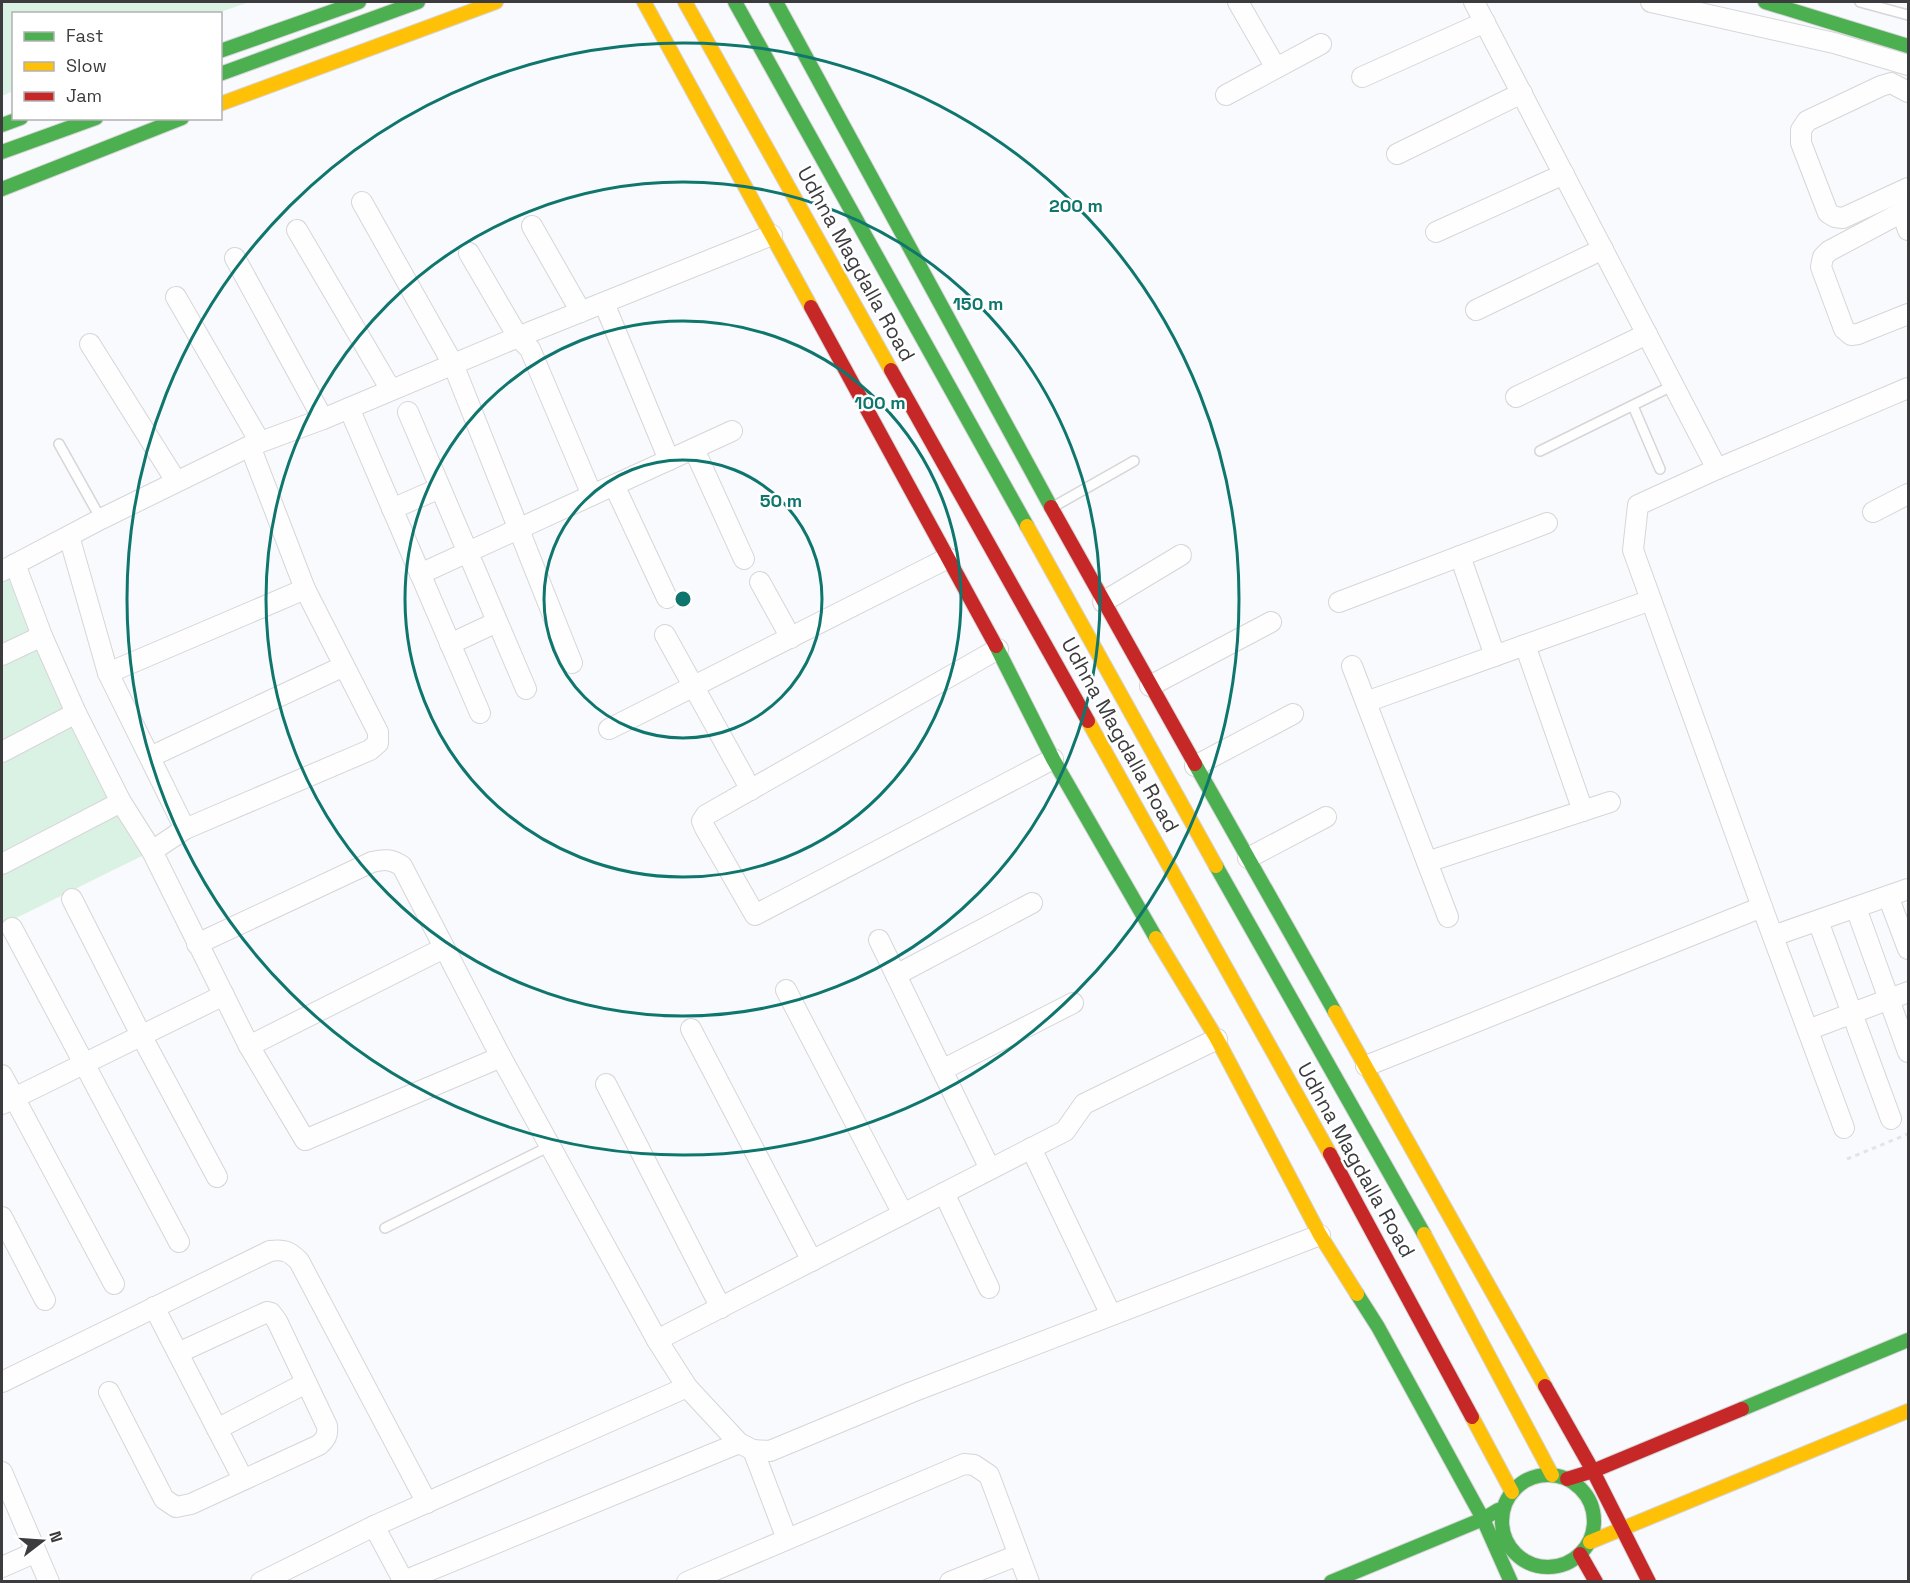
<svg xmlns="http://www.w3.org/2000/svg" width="1910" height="1583" font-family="'Space Grotesk',sans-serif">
<rect width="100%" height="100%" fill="#f9fafd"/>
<g fill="#daf2e3">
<polygon points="2,2 249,2 218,13 14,14 13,91 2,96"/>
<polygon points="12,566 152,851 2,925 2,571"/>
</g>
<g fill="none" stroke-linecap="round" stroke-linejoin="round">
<g stroke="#d6d6d8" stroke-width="12">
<g id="lane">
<polyline points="1860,2 1908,15"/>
<polyline points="1633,406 1660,469"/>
<polyline points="59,444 101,519"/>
<polyline points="1540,451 1674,385"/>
<polyline points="1053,507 1134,461"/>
<polyline points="385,1228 550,1146"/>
</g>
</g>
<g stroke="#d6d6d8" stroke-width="22">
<g id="street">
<polyline points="1238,2 1276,68"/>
<polyline points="1474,2 1717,469"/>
<polyline points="1651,2 1834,43 1908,65"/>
<polyline points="1362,77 1485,22"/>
<polyline points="1908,92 1891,83 1881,86 1807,121 1801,130 1801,143 1828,213 1835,217 1843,218 1908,188"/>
<polyline points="1226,95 1321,44"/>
<polyline points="1397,154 1522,93"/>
<polyline points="362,202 453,364 572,663"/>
<polyline points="1908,209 1829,251 1823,257 1821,267 1844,329 1851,335 1858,334 1908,314"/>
<polyline points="1902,212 1908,230"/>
<polyline points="532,226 581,312"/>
<polyline points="297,230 391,390"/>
<polyline points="1436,232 1564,174"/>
<polyline points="469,253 518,337 530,349 592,495"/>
<polyline points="235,258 323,419"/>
<polyline points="176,297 260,442"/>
<polyline points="604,303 669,460"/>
<polyline points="1476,310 1603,249"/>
<polyline points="90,344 176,481"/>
<polyline points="1516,397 1647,334"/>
<polyline points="349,408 480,713"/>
<polyline points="408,412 526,689"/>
<polyline points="694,449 744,559"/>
<polyline points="614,485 667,598"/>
<polyline points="392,509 440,488"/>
<polyline points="1873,512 1908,494"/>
<polyline points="69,536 108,673 185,829"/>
<polyline points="1460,556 1495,656"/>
<polyline points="15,564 42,636 76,713 121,802 152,851 249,1046 305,1140 501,1057"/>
<polyline points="2,571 101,519 250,446 323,419 518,337 772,235"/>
<polyline points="420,574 732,431"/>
<polyline points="760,582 791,638"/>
<polyline points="1103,602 1181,555"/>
<polyline points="1339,602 1547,523"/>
<polyline points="665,635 751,790"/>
<polyline points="450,644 497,622"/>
<polyline points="1525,645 1583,811"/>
<polyline points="998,649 706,815 702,821 705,828 755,915 1053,759"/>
<polyline points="2,655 42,636"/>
<polyline points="1352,666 1448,917"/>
<polyline points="108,673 305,589"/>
<polyline points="1150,686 1271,622"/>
<polyline points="1366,702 1651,600"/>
<polyline points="609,729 948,558"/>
<polyline points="2,752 76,713"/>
<polyline points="150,757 344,666"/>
<polyline points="1195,766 1293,714"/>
<polyline points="152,851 185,829 370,750 378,743 378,732 305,589 250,446"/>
<polyline points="1248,858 1326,817"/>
<polyline points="1427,862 1610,802"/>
<polyline points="2,864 121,802"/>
<polyline points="1888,896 1908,949"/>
<polyline points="72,899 142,1037 217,1177"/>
<polyline points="1762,907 1844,1128"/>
<polyline points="1856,908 1908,1052"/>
<polyline points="1818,921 1891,1119"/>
<polyline points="12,928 179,1242"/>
<polyline points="1773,936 1908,889"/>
<polyline points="879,940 990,1169"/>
<path d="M197,944L372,862C385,859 391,859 402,866L501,1057L657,1340L687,1387L739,1443L753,1450L770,1451L912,1392L1320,1235"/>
<polyline points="896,975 1032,903"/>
<polyline points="786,990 903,1214"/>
<polyline points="691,1029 812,1261"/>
<polyline points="1808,1030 1908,992"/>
<polyline points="249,1046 444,948"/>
<polyline points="1366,1066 1762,907 1633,550 1638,505 1717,469 1908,388"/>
<polyline points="942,1070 1073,1003"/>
<polyline points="2,1075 114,1284"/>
<polyline points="606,1084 721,1308"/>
<polyline points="2,1104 224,995"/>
<polyline points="1031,1148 1111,1315"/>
<polyline points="944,1193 989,1288"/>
<polyline points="2,1217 45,1300"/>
<polyline points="154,1307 243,1479"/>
<polyline points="657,1340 1065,1131 1084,1104 1217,1039"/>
<path d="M2,1382L270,1251C284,1249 289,1251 299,1261L427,1503"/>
<path d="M109,1392L164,1499L176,1507L191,1504L319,1445C326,1439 328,1435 327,1426L277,1321L271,1313L267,1312L178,1353"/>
<polyline points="217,1429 306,1383"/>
<polyline points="753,1450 787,1539"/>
<polyline points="2,1472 49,1582"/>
<polyline points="374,1526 404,1582"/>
<polyline points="2,1567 36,1552"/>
<polyline points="404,1581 739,1443"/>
<polyline points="261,1582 374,1526 687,1387"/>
<polyline points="687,1582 964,1464 974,1465 989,1475 1029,1582"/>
<polyline points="950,1582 1018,1555"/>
</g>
</g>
<g stroke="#d6d6d8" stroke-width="16">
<g id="fast">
<polyline points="735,2 1027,526"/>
<polyline points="776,2 1051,507"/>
<polyline points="1765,2 1908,46"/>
<polyline points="220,51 359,2"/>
<polyline points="220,74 418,2"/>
<polyline points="2,125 21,118"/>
<polyline points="2,152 96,118"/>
<polyline points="2,189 182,118"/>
<polyline points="996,646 1053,759 1156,938"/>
<polyline points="1195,764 1335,1012"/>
<polyline points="1216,866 1424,1234"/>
<polyline points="1357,1294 1378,1327 1483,1519 1511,1582"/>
<polyline points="1742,1409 1908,1340"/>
<circle cx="1548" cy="1521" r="46"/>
<polyline points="1331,1582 1483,1519 1498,1510"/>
</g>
</g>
<g stroke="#d6d6d8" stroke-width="16">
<g id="slow">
<polyline points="644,2 811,307"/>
<polyline points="685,2 891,370"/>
<polyline points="220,104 496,2"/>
<polyline points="1027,526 1216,866"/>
<polyline points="1088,721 1330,1154"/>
<polyline points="1156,938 1217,1039 1320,1235 1357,1294"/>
<polyline points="1335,1012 1545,1386"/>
<polyline points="1424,1234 1552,1475"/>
<polyline points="1472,1417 1512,1492"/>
<polyline points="1590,1542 1908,1411"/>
</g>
</g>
<g stroke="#d6d6d8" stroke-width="16">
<g id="jam">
<polyline points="811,307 996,646"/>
<polyline points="891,370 1088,721"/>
<polyline points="1051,507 1195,764"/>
<polyline points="1330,1154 1472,1417"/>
<polyline points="1545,1386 1593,1471 1649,1582"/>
<polyline points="1567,1479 1593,1471 1742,1409"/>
<polyline points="1580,1554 1596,1582"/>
</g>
</g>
<polyline stroke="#e4e4e4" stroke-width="3" stroke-dasharray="4.5 4.5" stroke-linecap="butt" points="1847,1159 1908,1134"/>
<use href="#lane" stroke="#fefeff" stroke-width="9"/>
<use href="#street" stroke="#fefeff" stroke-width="20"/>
<use href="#fast" stroke="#4caf50" stroke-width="14"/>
<use href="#slow" stroke="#ffc107" stroke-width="14"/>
<use href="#jam" stroke="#c62828" stroke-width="14"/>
</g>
<g fill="none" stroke="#0f766e" stroke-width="3">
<circle cx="683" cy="599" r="139"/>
<circle cx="683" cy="599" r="278"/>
<circle cx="683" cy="599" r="417"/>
<circle cx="683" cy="599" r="556"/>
</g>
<g text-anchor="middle" stroke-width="5" stroke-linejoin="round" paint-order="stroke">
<g font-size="21" fill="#3c3c3f" stroke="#fff">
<text transform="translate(856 264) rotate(61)" y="7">Udhna Magdalla Road</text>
<text transform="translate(1120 735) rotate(61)" y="7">Udhna Magdalla Road</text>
<text transform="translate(1356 1160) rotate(61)" y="7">Udhna Magdalla Road</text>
</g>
</g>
<circle cx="683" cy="599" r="9" fill="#0f766e" stroke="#fff" stroke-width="3"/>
<g font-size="18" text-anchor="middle" font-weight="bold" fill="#0f766e" stroke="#fff" stroke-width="5" stroke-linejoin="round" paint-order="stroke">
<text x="1076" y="212">200 m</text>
<text x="978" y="310">150 m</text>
<text x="880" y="409">100 m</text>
<text x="781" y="507">50 m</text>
</g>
<rect width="1910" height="1583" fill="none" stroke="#3c3c3f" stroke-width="6"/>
<rect x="12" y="12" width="210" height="108" fill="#ffffff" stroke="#b1b1b2" stroke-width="1.5"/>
<rect x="24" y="32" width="30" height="9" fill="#4caf50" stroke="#b1b1b2" stroke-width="1.5"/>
<text x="66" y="42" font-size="18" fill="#3c3c3f">Fast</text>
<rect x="24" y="62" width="30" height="9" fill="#ffc107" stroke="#b1b1b2" stroke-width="1.5"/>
<text x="66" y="72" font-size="18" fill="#3c3c3f">Slow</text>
<rect x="24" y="92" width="30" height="9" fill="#c62828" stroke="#b1b1b2" stroke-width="1.5"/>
<text x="66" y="102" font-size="18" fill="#3c3c3f">Jam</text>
<g transform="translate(42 1541) rotate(73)" stroke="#ffffff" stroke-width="4.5" paint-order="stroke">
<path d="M0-4.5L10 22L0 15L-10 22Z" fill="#3c3c3f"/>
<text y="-9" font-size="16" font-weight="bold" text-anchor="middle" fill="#3c3c3f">N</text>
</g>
</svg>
